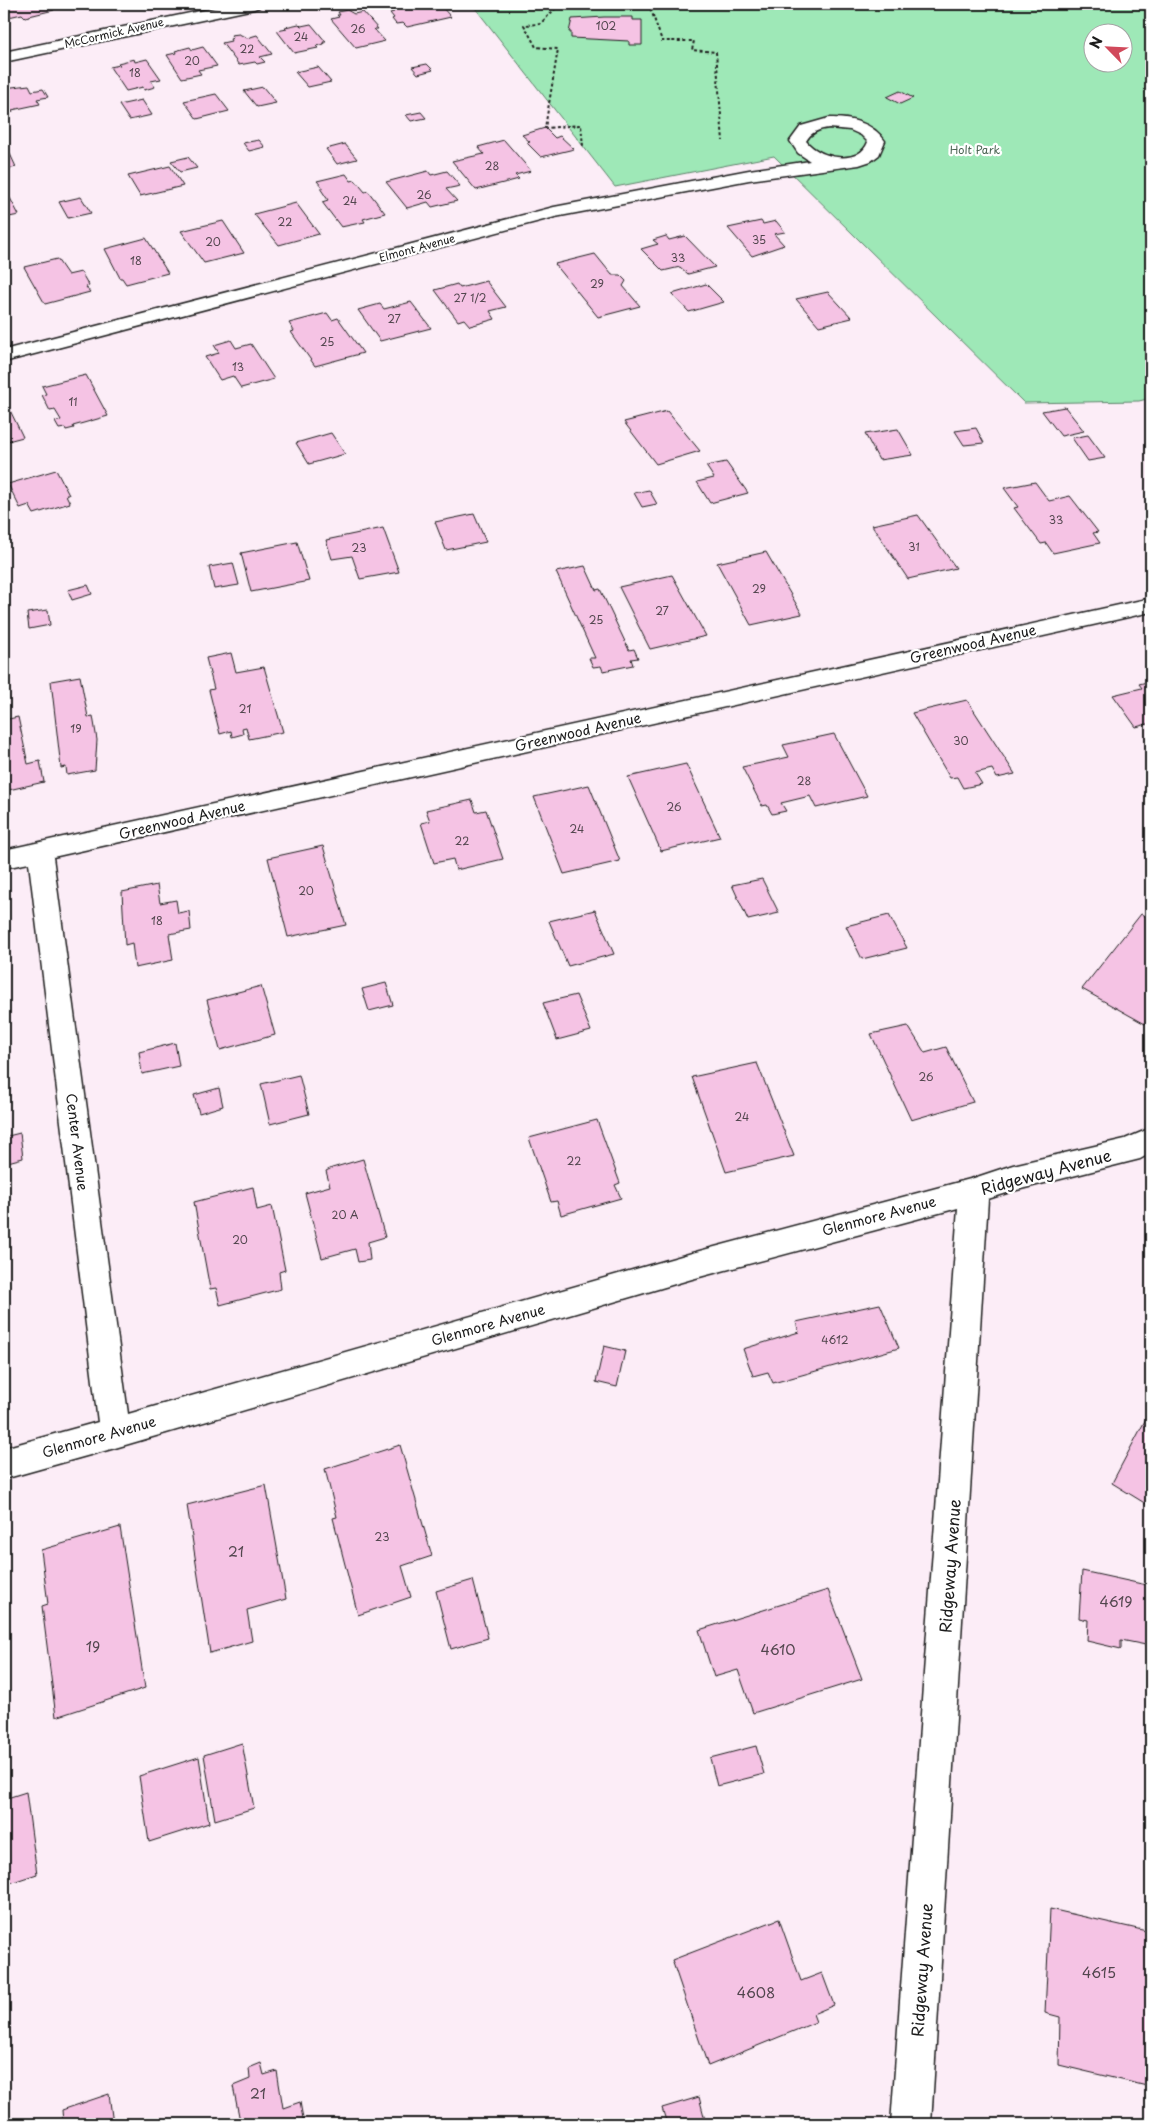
<svg xmlns="http://www.w3.org/2000/svg" width="1155" height="2128" font-family="'Playpen Sans',sans-serif">
<rect width="100%" height="100%" fill="#fcedf7"/>
<filter id="ink" filterUnits="userSpaceOnUse"><feTurbulence type="fractalNoise" baseFrequency=".02" numOctaves="2"/><feDisplacementMap in="SourceGraphic" scale="10" xChannelSelector="R" yChannelSelector="G"/><feConvolveMatrix kernelMatrix="1 2 1 2 8 2 1 2 1" color-interpolation-filters="sRGB"/></filter>
<g filter="url(#ink)">
<path fill="#9ee8b7" stroke="#5d826a" fill-rule="evenodd" d="M472,4H1151V398L1139,401L1024,403L774,156L615,187ZM1092,32H1122V62H1092Z"/>
<g fill="#f5c3e4" stroke="#1c1c1c">
<polygon points="4,4 46,4 50,5 54,10 25,17 22,14 4,18"/>
<polygon points="402,4 439,4 451,17 407,27 403,23 396,24 392,19 394,18 390,13 394,12 389,7"/>
<polygon points="347,10 354,14 363,12 378,29 374,29 385,41 356,48 331,19 339,17 337,15 340,15 338,12"/>
<polygon points="604,17 633,17 633,20 642,20 642,45 629,45 629,41 571,38 571,32 569,32 572,19"/>
<polygon points="299,24 301,26 311,24 326,42 323,42 324,44 316,46 318,48 294,53 277,31 287,29 285,27"/>
<polygon points="239,34 247,38 257,35 272,54 260,57 265,62 257,64 255,62 239,65 222,43 231,41 230,39 233,38 231,35"/>
<polygon points="190,47 192,50 203,47 217,66 198,70 201,74 182,78 167,55 176,53 175,51"/>
<polygon points="134,59 135,62 147,59 161,79 151,81 155,87 144,90 143,87 126,91 110,67 120,65 118,63"/>
<polygon points="427,64 433,70 418,74 412,67"/>
<polygon points="318,67 331,82 308,87 295,72"/>
<polygon points="29,85 32,91 43,89 48,97 37,99 40,104 12,110 13,112 4,115 4,88"/>
<polygon points="263,87 276,103 257,107 244,91"/>
<polygon points="900,91 913,98 900,104 887,97"/>
<polygon points="216,94 229,111 197,119 184,101"/>
<polygon points="142,100 152,115 129,120 119,105"/>
<polygon points="421,112 426,118 411,121 406,115"/>
<polygon points="545,128 555,138 560,136 574,149 541,157 527,143 530,142 522,135"/>
<polygon points="259,140 265,147 249,151 243,143"/>
<polygon points="504,140 531,171 515,175 519,179 476,190 452,161 484,154 478,147"/>
<polygon points="5,143 16,167 4,170 4,144"/>
<polygon points="345,144 357,159 337,164 326,149"/>
<polygon points="188,157 197,168 180,172 171,161"/>
<polygon points="170,166 183,186 140,196 128,176"/>
<polygon points="428,171 431,175 447,171 460,186 446,189 457,201 432,207 428,202 407,208 386,182"/>
<polygon points="346,174 351,181 355,180 365,192 368,191 385,213 363,219 365,222 341,227 322,202 328,200 320,188 323,188 317,181"/>
<polygon points="81,197 91,213 68,218 59,202"/>
<polygon points="10,198 19,215 4,218 4,199"/>
<polygon points="296,203 319,234 279,245 254,214"/>
<polygon points="223,221 244,253 204,263 181,231"/>
<polygon points="761,221 763,224 776,221 785,232 774,234 784,245 752,256 728,228"/>
<polygon points="666,236 669,240 685,236 715,267 688,274 680,267 663,271 641,249 658,244 653,240"/>
<polygon points="146,238 168,273 126,284 122,278 120,278 105,249"/>
<polygon points="595,254 612,275 620,275 626,281 623,286 640,306 598,317 555,264"/>
<polygon points="57,259 68,275 81,272 89,286 86,287 90,292 45,304 24,267"/>
<polygon points="486,281 506,307 490,311 495,319 470,326 464,319 458,321 435,290 457,284 460,288"/>
<polygon points="706,284 724,302 689,312 672,294"/>
<polygon points="828,292 852,318 819,326 796,299"/>
<polygon points="411,302 431,328 380,341 358,310 380,304 384,309"/>
<polygon points="327,313 332,320 338,318 363,353 315,366 291,332 294,331 289,323"/>
<polygon points="231,340 236,348 251,344 274,379 241,388 233,376 220,380 205,357 219,353 214,345"/>
<polygon points="86,375 108,416 73,426 74,428 66,430 65,428 59,429 55,422 61,420 55,410 50,411 42,395 46,394 42,386"/>
<polygon points="4,398 23,437 4,442"/>
<polygon points="1065,407 1084,431 1061,436 1042,411"/>
<polygon points="667,411 700,451 656,464 624,422"/>
<polygon points="976,428 984,443 964,445 955,431"/>
<polygon points="898,429 913,455 879,460 865,434"/>
<polygon points="331,433 345,454 309,464 296,443"/>
<polygon points="1088,435 1105,458 1088,461 1072,438"/>
<polygon points="726,462 748,493 710,503 697,482 714,478 706,466"/>
<polygon points="56,470 69,495 66,495 70,503 34,514 29,505 20,508 8,484"/>
<polygon points="1035,482 1049,501 1070,496 1098,532 1093,533 1100,543 1053,553 1046,543 1041,544 1014,508 1018,507 1004,488"/>
<polygon points="649,490 657,504 642,507 634,493"/>
<polygon points="474,514 486,542 446,550 435,522"/>
<polygon points="918,515 956,568 908,579 872,525"/>
<polygon points="383,528 399,572 360,579 352,556 332,559 326,540"/>
<polygon points="297,542 309,581 251,592 241,553"/>
<polygon points="766,552 802,614 751,625 717,563"/>
<polygon points="233,563 239,585 214,589 209,567"/>
<polygon points="585,566 596,590 600,589 629,650 634,649 638,658 631,659 633,665 603,671 601,666 593,667 589,658 595,658 556,572"/>
<polygon points="672,575 706,636 650,649 619,587"/>
<polygon points="88,585 92,594 72,600 68,590"/>
<polygon points="48,610 50,625 29,629 27,613"/>
<polygon points="231,653 236,672 264,667 283,732 249,739 246,727 242,728 243,734 232,737 231,731 220,734 209,690 214,689 206,658"/>
<polygon points="80,676 88,717 93,716 97,740 95,770 67,775 66,767 61,768 51,681"/>
<polygon points="1151,681 1151,723 1136,727 1113,695 1142,688 1139,684"/>
<polygon points="967,700 1015,774 997,778 992,769 975,773 982,784 963,788 957,777 950,778 912,713"/>
<polygon points="18,717 28,764 40,761 44,782 4,791 4,720"/>
<polygon points="834,734 867,796 816,808 810,796 781,803 786,811 772,814 767,805 762,806 742,767 789,757 783,745"/>
<polygon points="686,764 720,837 661,851 628,777"/>
<polygon points="589,785 620,861 564,874 534,797"/>
<polygon points="472,800 476,812 486,810 503,859 456,870 453,859 434,863 421,823 430,821 426,810"/>
<polygon points="323,846 346,925 288,937 268,858"/>
<polygon points="762,879 779,913 748,920 732,885"/>
<polygon points="157,885 160,903 176,900 178,913 189,911 191,930 169,934 173,960 135,968 132,943 125,945 122,892"/>
<polygon points="595,910 614,954 568,966 549,921"/>
<polygon points="1141,914 1151,919 1151,1015 1145,1024 1082,989"/>
<polygon points="889,915 907,948 862,959 846,926"/>
<polygon points="386,983 393,1005 369,1011 362,989"/>
<polygon points="261,986 275,1035 220,1050 207,1000"/>
<polygon points="576,995 591,1031 557,1040 543,1003"/>
<polygon points="908,1026 925,1053 946,1047 973,1102 911,1120 871,1034"/>
<polygon points="175,1043 179,1066 142,1074 139,1052"/>
<polygon points="757,1063 794,1156 726,1172 692,1077"/>
<polygon points="299,1075 309,1114 270,1124 261,1084"/>
<polygon points="219,1088 223,1106 199,1113 194,1095"/>
<polygon points="597,1120 620,1183 615,1185 621,1198 561,1215 557,1201 551,1202 529,1138"/>
<polygon points="20,1133 23,1158 4,1163 4,1137"/>
<polygon points="363,1159 385,1237 368,1242 370,1260 358,1262 355,1249 322,1258 305,1193 330,1186 326,1171 332,1168"/>
<polygon points="253,1187 257,1210 272,1206 285,1270 279,1272 281,1289 220,1305 216,1288 210,1289 194,1202"/>
<polygon points="880,1304 899,1348 773,1383 768,1372 753,1376 743,1349 799,1332 796,1322"/>
<polygon points="604,1346 625,1351 617,1387 596,1382"/>
<polygon points="1148,1415 1151,1417 1151,1507 1112,1483"/>
<polygon points="400,1445 432,1556 402,1566 411,1597 358,1615 333,1518 337,1517 325,1469"/>
<polygon points="266,1485 286,1599 247,1610 252,1641 210,1653 187,1505"/>
<polygon points="120,1527 145,1688 56,1717 42,1606 48,1604 41,1550"/>
<polygon points="1082,1571 1151,1586 1151,1646 1121,1640 1121,1649 1087,1641 1088,1620 1079,1618"/>
<polygon points="473,1580 488,1638 451,1649 436,1591"/>
<polygon points="828,1590 862,1679 753,1713 738,1670 714,1677 699,1630"/>
<polygon points="242,1743 254,1808 215,1820 204,1755"/>
<polygon points="756,1746 764,1774 717,1786 710,1758"/>
<polygon points="199,1757 209,1823 149,1842 139,1776"/>
<polygon points="26,1792 37,1874 4,1885 4,1799"/>
<polygon points="1050,1909 1151,1932 1151,2087 1059,2065 1060,2017 1045,2013"/>
<polygon points="779,1919 801,1981 822,1973 834,2005 813,2014 816,2022 708,2066 672,1960"/>
<polygon points="261,2063 264,2075 277,2071 283,2108 300,2102 304,2124 230,2124 240,2121 233,2086 250,2079 249,2068"/>
<polygon points="109,2094 113,2124 57,2124 63,2122 62,2110"/>
<polygon points="699,2097 706,2124 667,2124 662,2108"/>
</g>
<g fill="none" stroke-linecap="round" stroke-linejoin="round">
<g stroke="#1c1c1c" stroke-width="3">
<g id="minor">
<polygon points="233,4 262,4 259,7 254,9 4,62 4,52"/>
<path d="M829,118C851,118 872,122 885,141L879,155L871,161L859,165L749,180L555,217L4,362V350L554,207L749,170L810,161L798,153L790,141L801,126ZM829,128L850,130L861,135L868,142C859,166 820,159 806,141C811,132 819,129 829,128Z"/>
<polygon points="1151,598 1151,612 53,857 128,1414 692,1253 974,1178 1013,1165 1125,1139 1151,1128 1151,1153 1140,1159 1013,1191 988,1199 931,2124 891,2124 958,1208 692,1279 115,1448 4,1479 4,1448 98,1422 29,863 4,868 4,850"/>
</g>
</g>
<g stroke="#1c1c1c" stroke-width="2" stroke-dasharray="3 2.5" stroke-linecap="butt">
<polyline points="560,4 540,24 524,25 536,47 558,49 545,128 581,125 583,146"/>
<polyline points="649,4 662,41 694,41 692,50 716,52 723,141"/>
</g>
<use href="#minor" fill="#fff" fill-rule="evenodd"/>
</g>
</g>
<g text-anchor="middle" stroke-width="4.5" stroke-linejoin="round" paint-order="stroke">
<g font-size="11" fill="#52464e">
<text x="606" y="30">102</text>
<text x="358" y="33">26</text>
<text x="301" y="41">24</text>
<text x="247" y="53">22</text>
<text x="192" y="65">20</text>
<text x="135" y="77">18</text>
<text x="492" y="170">28</text>
<text x="424" y="199">26</text>
<text x="350" y="205">24</text>
<text x="285" y="226">22</text>
<text x="759" y="244">35</text>
<text x="213" y="246">20</text>
<text x="678" y="262">33</text>
<text x="136" y="265">18</text>
<text x="597" y="288">29</text>
<text x="470" y="302">27 1/2</text>
<text x="394" y="323">27</text>
<text x="327" y="346">25</text>
<text x="238" y="371">13</text>
<text x="73" y="406">11</text>
<text x="1056" y="524">33</text>
<text x="914" y="551">31</text>
<text x="359" y="552">23</text>
<text x="759" y="593">29</text>
<text x="662" y="615">27</text>
<text x="596" y="624">25</text>
<text x="245" y="713">21</text>
<text x="76" y="733">19</text>
<text x="961" y="745">30</text>
<text x="804" y="785">28</text>
<text x="674" y="811">26</text>
<text x="577" y="833">24</text>
<text x="462" y="845">22</text>
<text x="306" y="895">20</text>
<text x="157" y="925">18</text>
<text x="926" y="1081">26</text>
<text x="742" y="1121">24</text>
<text x="574" y="1165">22</text>
<text x="345" y="1219">20 A</text>
<text x="240" y="1244">20</text>
<text x="835" y="1344">4612</text>
<text x="382" y="1541">23</text>
</g>
<g font-size="11" fill="#1c1c1c" stroke="#fff">
<text transform="translate(114 33) rotate(-13)" y="4">McCormick Avenue</text>
<text transform="translate(417 248) rotate(-15)" y="4">Elmont Avenue</text>
</g>
<g font-size="11" fill="#4a6352" stroke="#fff">
<text x="975" y="154">Holt Park</text>
</g>
<g font-size="14" fill="#1c1c1c" stroke="#fff">
<text transform="translate(973 644) rotate(-13)" y="5">Greenwood Avenue</text>
<text transform="translate(578 732) rotate(-13)" y="5">Greenwood Avenue</text>
<text transform="translate(182 820) rotate(-13)" y="5">Greenwood Avenue</text>
<text transform="translate(77 1142) rotate(83)" y="5">Center Avenue</text>
<text transform="translate(879 1216) rotate(-15)" y="5">Glenmore Avenue</text>
<text transform="translate(488 1325) rotate(-16)" y="5">Glenmore Avenue</text>
<text transform="translate(99 1437) rotate(-16)" y="5">Glenmore Avenue</text>
</g>
<g font-size="14" fill="#52464e">
<text x="236" y="1557">21</text>
<text x="1116" y="1607">4619</text>
<text x="93" y="1652">19</text>
<text x="778" y="1655">4610</text>
<text x="1099" y="1978">4615</text>
<text x="756" y="1998">4608</text>
<text x="258" y="2099">21</text>
</g>
<g font-size="16" fill="#1c1c1c" stroke="#fff">
<text transform="translate(1046 1172) rotate(-15)" y="6">Ridgeway Avenue</text>
<text transform="translate(950 1566) rotate(-86)" y="6">Ridgeway Avenue</text>
<text transform="translate(922 1970) rotate(-86)" y="6">Ridgeway Avenue</text>
</g>
</g>
<rect width="1155" height="2128" fill="none" stroke="#fff" stroke-width="20"/>
<rect x="10" y="10" width="1135" height="2108" fill="none" stroke="#1c1c1c" stroke-width="2" filter="url(#ink)"/>
<g transform="translate(1108 48) rotate(294)"><circle r="24" fill="#ffffff" stroke="#a4a4a4"/>
<path d="M0-4L9 19L0 12L-9 19Z" fill="#d1495b"/>
<text y="-8" font-size="14" font-weight="bold" text-anchor="middle" fill="#1c1c1c">N</text>
</g>
</svg>
